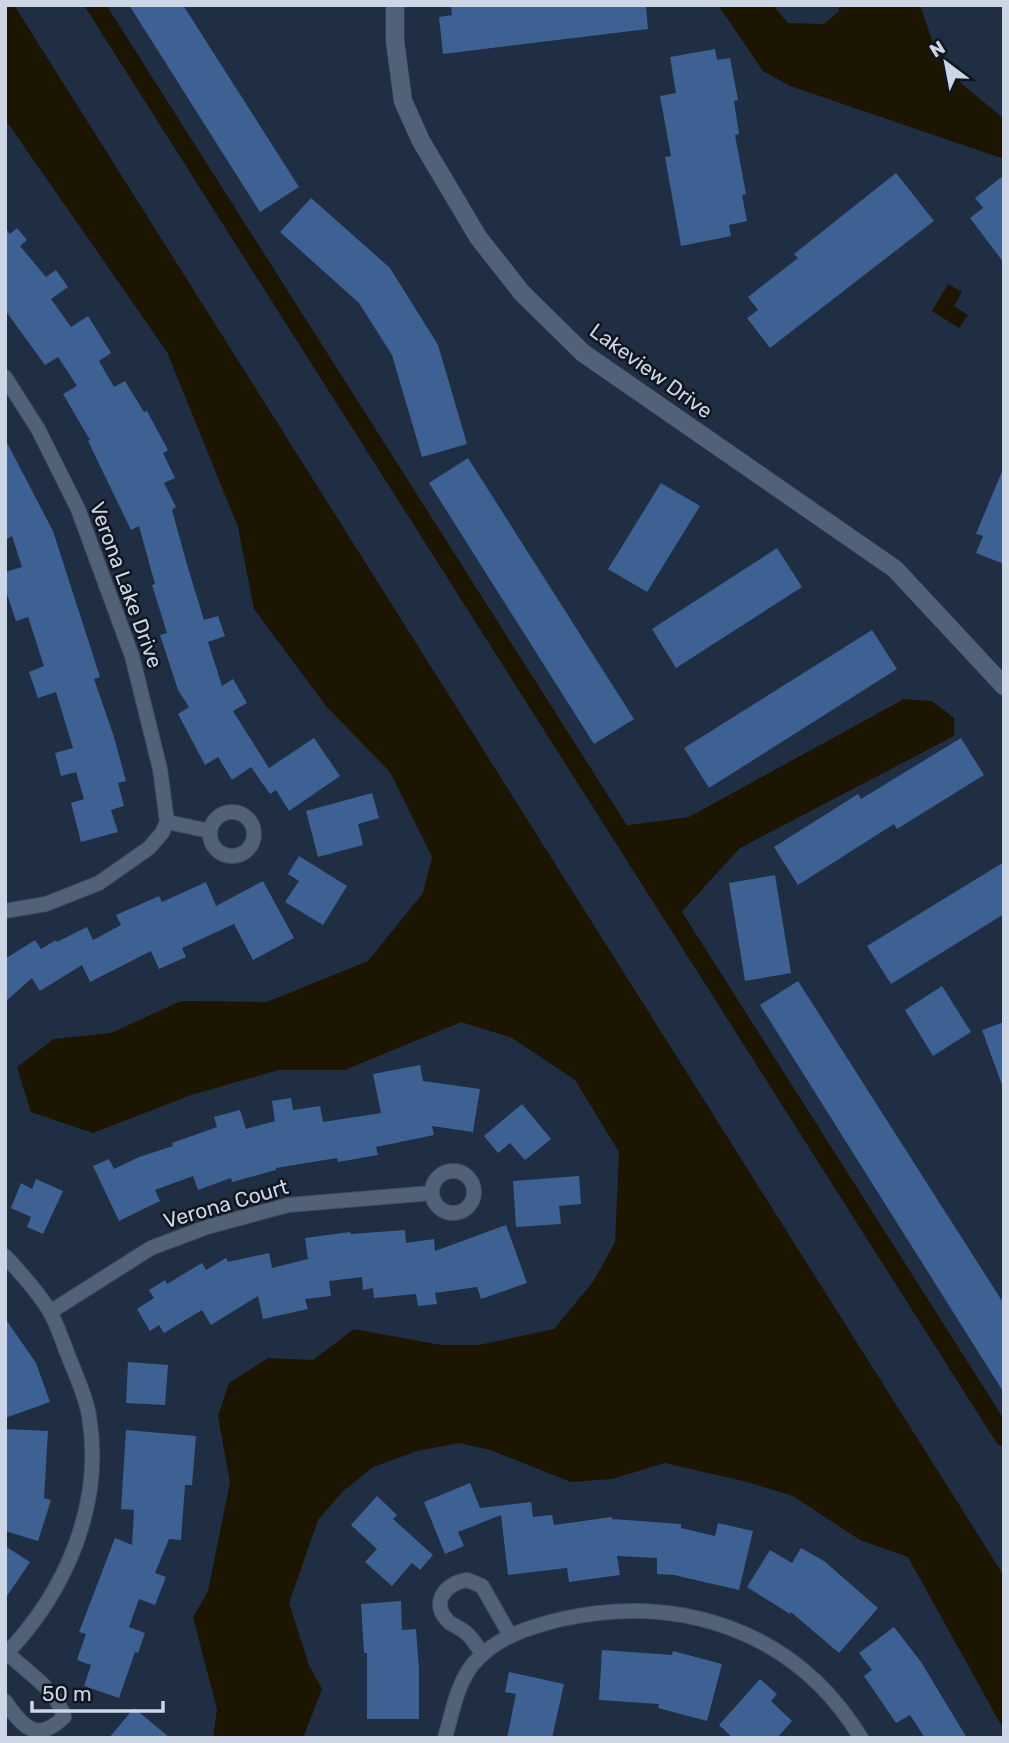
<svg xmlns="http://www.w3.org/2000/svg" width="1009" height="1743" font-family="Rubik,sans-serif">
<rect width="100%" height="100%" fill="#1f2e43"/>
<g fill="#1c1502">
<polygon points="5,5 14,5 1004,1576 1004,1730 908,1557 860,1540 793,1496 747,1482 665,1463 612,1479 571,1482 490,1450 459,1443 417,1451 373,1467 342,1492 318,1520 289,1603 309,1665 322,1689 303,1738 213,1738 217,1709 193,1617 208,1591 230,1482 218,1416 229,1383 268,1358 313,1360 354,1329 441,1345 479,1345 554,1329 593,1282 615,1242 619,1152 575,1080 512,1038 461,1022 345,1070 279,1070 191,1095 93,1133 31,1112 17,1067 54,1039 111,1033 181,1001 267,1002 368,961 423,893 432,857 390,772 326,706 254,609 238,527 167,352 5,119"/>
<polygon points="718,5 773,5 788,23 824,24 839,11 839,5 920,5 934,46 962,84 1004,119 1004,159 790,86 763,71"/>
<polygon points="948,284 962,292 954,306 968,315 959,328 932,311"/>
<polygon points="904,699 932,701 954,718 954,736 740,848 675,919 615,827 689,817"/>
</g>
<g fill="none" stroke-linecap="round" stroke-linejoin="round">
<polyline stroke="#1c1502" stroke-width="19" points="95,5 1004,1437"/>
</g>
<g fill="#3c6192">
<polygon points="129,5 183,5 299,187 260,212"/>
<polygon points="451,5 646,5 648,29 443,54 439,17 452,15"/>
<polygon points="715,49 717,60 730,58 738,100 734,101 739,134 735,135 746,194 742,195 747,221 729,225 731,236 681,246 665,157 671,156 660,96 676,93 670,57"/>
<polygon points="896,173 934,221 770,348 747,318 758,310 748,297 798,258 794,254"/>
<polygon points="1004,175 1004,263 970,218 983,208 975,198"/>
<polygon points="311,198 390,268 438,345 467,444 422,457 392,355 359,303 280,232"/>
<polygon points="5,228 10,234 17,228 27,240 20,246 46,277 56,270 68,287 51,299 71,327 88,316 111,353 99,361 114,387 125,381 144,412 147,411 168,450 163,453 175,478 164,483 176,507 172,510 188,568 204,620 218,616 225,636 208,642 222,686 233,679 247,703 233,711 269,768 314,738 340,776 289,811 276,790 270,794 251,767 232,780 218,757 205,765 178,714 189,707 178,690 160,635 167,633 152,585 155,584 139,526 131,530 88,441 90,440 63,394 77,386 58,357 45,365 5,310"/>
<polygon points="5,439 53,531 100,677 94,679 114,737 126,781 118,783 124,806 111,810 118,832 81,842 71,803 84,799 76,772 61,776 55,753 73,748 56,692 38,698 29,672 44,666 28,617 16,621 5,588 5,572 22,567 12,536 5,540"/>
<polygon points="468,458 634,719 594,744 429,483"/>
<polygon points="1003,469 1004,469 1004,564 976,553 983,536 976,534"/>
<polygon points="661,483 700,506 647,592 608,569"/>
<polygon points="777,548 802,587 676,668 652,629"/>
<polygon points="872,630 897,669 709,788 684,748"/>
<polygon points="961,738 984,775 897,829 894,824 798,885 774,847 858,794 861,799"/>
<polygon points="372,793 379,818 358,824 363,845 318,857 306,811"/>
<polygon points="299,856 347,886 323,925 285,902 299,881 288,874"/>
<polygon points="1004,862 1004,914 891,984 867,946"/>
<polygon points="775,875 791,973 745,981 729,883"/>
<polygon points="263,881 294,938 253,960 234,924 182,948 186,957 159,969 151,951 90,982 82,965 40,991 32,978 5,1002 5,959 35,940 41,949 56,940 57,942 87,927 93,940 121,925 116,915 159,896 162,902 206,882 216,906"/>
<polygon points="798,981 1004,1304 1004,1393 760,1005"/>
<polygon points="942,986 971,1032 933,1056 905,1010"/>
<polygon points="1004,1022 1004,1085 1002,1085 982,1030"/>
<polygon points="420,1065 423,1081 480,1089 473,1132 432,1126 434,1135 376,1147 378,1155 338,1162 337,1158 276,1168 276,1170 232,1182 231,1178 198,1190 193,1176 155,1190 160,1201 119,1221 93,1166 109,1159 114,1169 139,1157 173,1146 172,1143 217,1127 214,1117 240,1110 246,1129 275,1121 272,1101 291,1098 293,1110 320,1106 323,1122 381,1113 373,1074"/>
<polygon points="522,1104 551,1139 525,1160 510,1143 498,1153 484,1136"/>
<polygon points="579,1176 581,1204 559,1206 561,1224 516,1227 513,1181"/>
<polygon points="36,1179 63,1191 43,1234 27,1227 31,1217 11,1208 21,1183 32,1189"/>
<polygon points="506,1225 527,1283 481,1299 477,1287 435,1293 437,1304 418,1306 416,1294 374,1298 373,1288 363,1290 362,1277 329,1281 331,1296 305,1299 308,1309 263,1319 258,1296 211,1325 202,1310 164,1333 159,1325 150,1331 137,1309 154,1298 149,1290 165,1280 167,1284 202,1263 206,1270 226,1258 228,1262 269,1253 272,1268 308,1259 305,1238 350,1232 351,1234 405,1230 406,1243 434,1239 435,1251"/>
<polygon points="5,1318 36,1363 50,1402 5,1418"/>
<polygon points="128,1362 168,1365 165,1405 126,1403"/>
<polygon points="5,1429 48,1431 44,1498 51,1500 38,1541 5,1531"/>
<polygon points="126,1430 196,1436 192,1485 185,1485 181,1540 169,1539 155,1573 166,1577 155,1605 139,1599 129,1627 145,1633 138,1653 135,1652 119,1698 84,1686 91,1665 77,1660 86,1634 79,1632 115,1538 132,1545 134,1510 121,1509"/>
<polygon points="470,1483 480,1508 531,1502 533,1517 552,1515 554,1525 612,1517 612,1519 681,1524 681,1528 715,1536 718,1523 753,1531 739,1590 674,1575 657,1574 657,1558 617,1556 620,1575 569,1582 567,1568 508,1575 501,1515 458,1532 464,1546 445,1554 424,1502"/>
<polygon points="377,1496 397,1515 393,1519 433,1555 420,1570 412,1563 392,1586 365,1562 377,1549 351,1525"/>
<polygon points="5,1546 30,1562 5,1599"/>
<polygon points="801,1548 824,1561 878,1608 839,1653 791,1612 790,1614 747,1587 770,1550 792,1563"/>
<polygon points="401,1601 402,1630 416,1629 419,1669 419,1719 367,1719 367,1653 364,1653 361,1604"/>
<polygon points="894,1627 921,1662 967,1738 925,1738 910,1715 896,1723 864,1676 872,1670 859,1653"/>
<polygon points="602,1650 672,1655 673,1651 722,1664 707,1721 658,1708 659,1704 599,1700"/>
<polygon points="509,1672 564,1684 552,1738 507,1738 516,1694 505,1692"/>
<polygon points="760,1679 777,1694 771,1701 792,1721 777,1738 733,1738 719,1725"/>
<polygon points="134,1708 170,1738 109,1738"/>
</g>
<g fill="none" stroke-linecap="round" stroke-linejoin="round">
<g stroke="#3f4c5d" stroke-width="16">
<g id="minor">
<polyline points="5,377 38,429 78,509 132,656 160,769 167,822 162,833 149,848 99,883 46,904 5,911"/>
<circle cx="232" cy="834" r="22"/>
<polyline points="167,822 210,831"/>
<circle cx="453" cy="1192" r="21"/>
<path d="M5,1256C21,1273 37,1291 49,1310C58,1325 63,1344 70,1360C77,1378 86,1397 89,1416C104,1504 66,1592 5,1655"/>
<polyline points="50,1312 151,1248 207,1227 288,1205 432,1193"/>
<path d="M483,1654C477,1647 472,1637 465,1632C460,1628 455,1626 450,1623C429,1605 444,1583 467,1580L482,1586L510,1635"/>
<path d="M5,1701C23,1728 37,1743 64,1717C56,1689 28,1673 7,1653"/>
<path d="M445,1738C452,1713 457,1684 473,1664C496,1637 529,1627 562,1619C681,1593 796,1631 861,1738"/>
</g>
</g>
<g stroke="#3f4c5d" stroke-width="19">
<polyline id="tertiary" points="395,5 395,41 403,101 421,141 478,237 522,293 583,353 895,569 1004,686"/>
</g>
<use href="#minor" stroke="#506178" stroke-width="14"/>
<use href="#tertiary" stroke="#506178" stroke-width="18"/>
</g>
<g text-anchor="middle" stroke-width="5" stroke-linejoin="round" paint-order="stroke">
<g font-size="21" fill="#cdd6e4" stroke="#10161f">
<text transform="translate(651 371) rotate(36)" y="7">Lakeview Drive</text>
<text transform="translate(126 585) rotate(70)" y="7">Verona Lake Drive</text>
<text transform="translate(226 1204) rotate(-16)" y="7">Verona Court</text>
</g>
</g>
<rect width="1009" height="1743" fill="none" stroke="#cdd6e4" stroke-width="14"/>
<g transform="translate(946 63) rotate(328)" stroke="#10161f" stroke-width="5" paint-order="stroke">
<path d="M0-5L12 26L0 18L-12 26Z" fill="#cdd6e4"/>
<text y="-10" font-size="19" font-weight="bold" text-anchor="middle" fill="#cdd6e4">N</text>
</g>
<path d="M32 1701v10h131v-10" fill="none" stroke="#cdd6e4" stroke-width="3.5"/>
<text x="42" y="1701" font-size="21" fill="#cdd6e4" stroke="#10161f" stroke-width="5" paint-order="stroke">50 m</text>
</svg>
